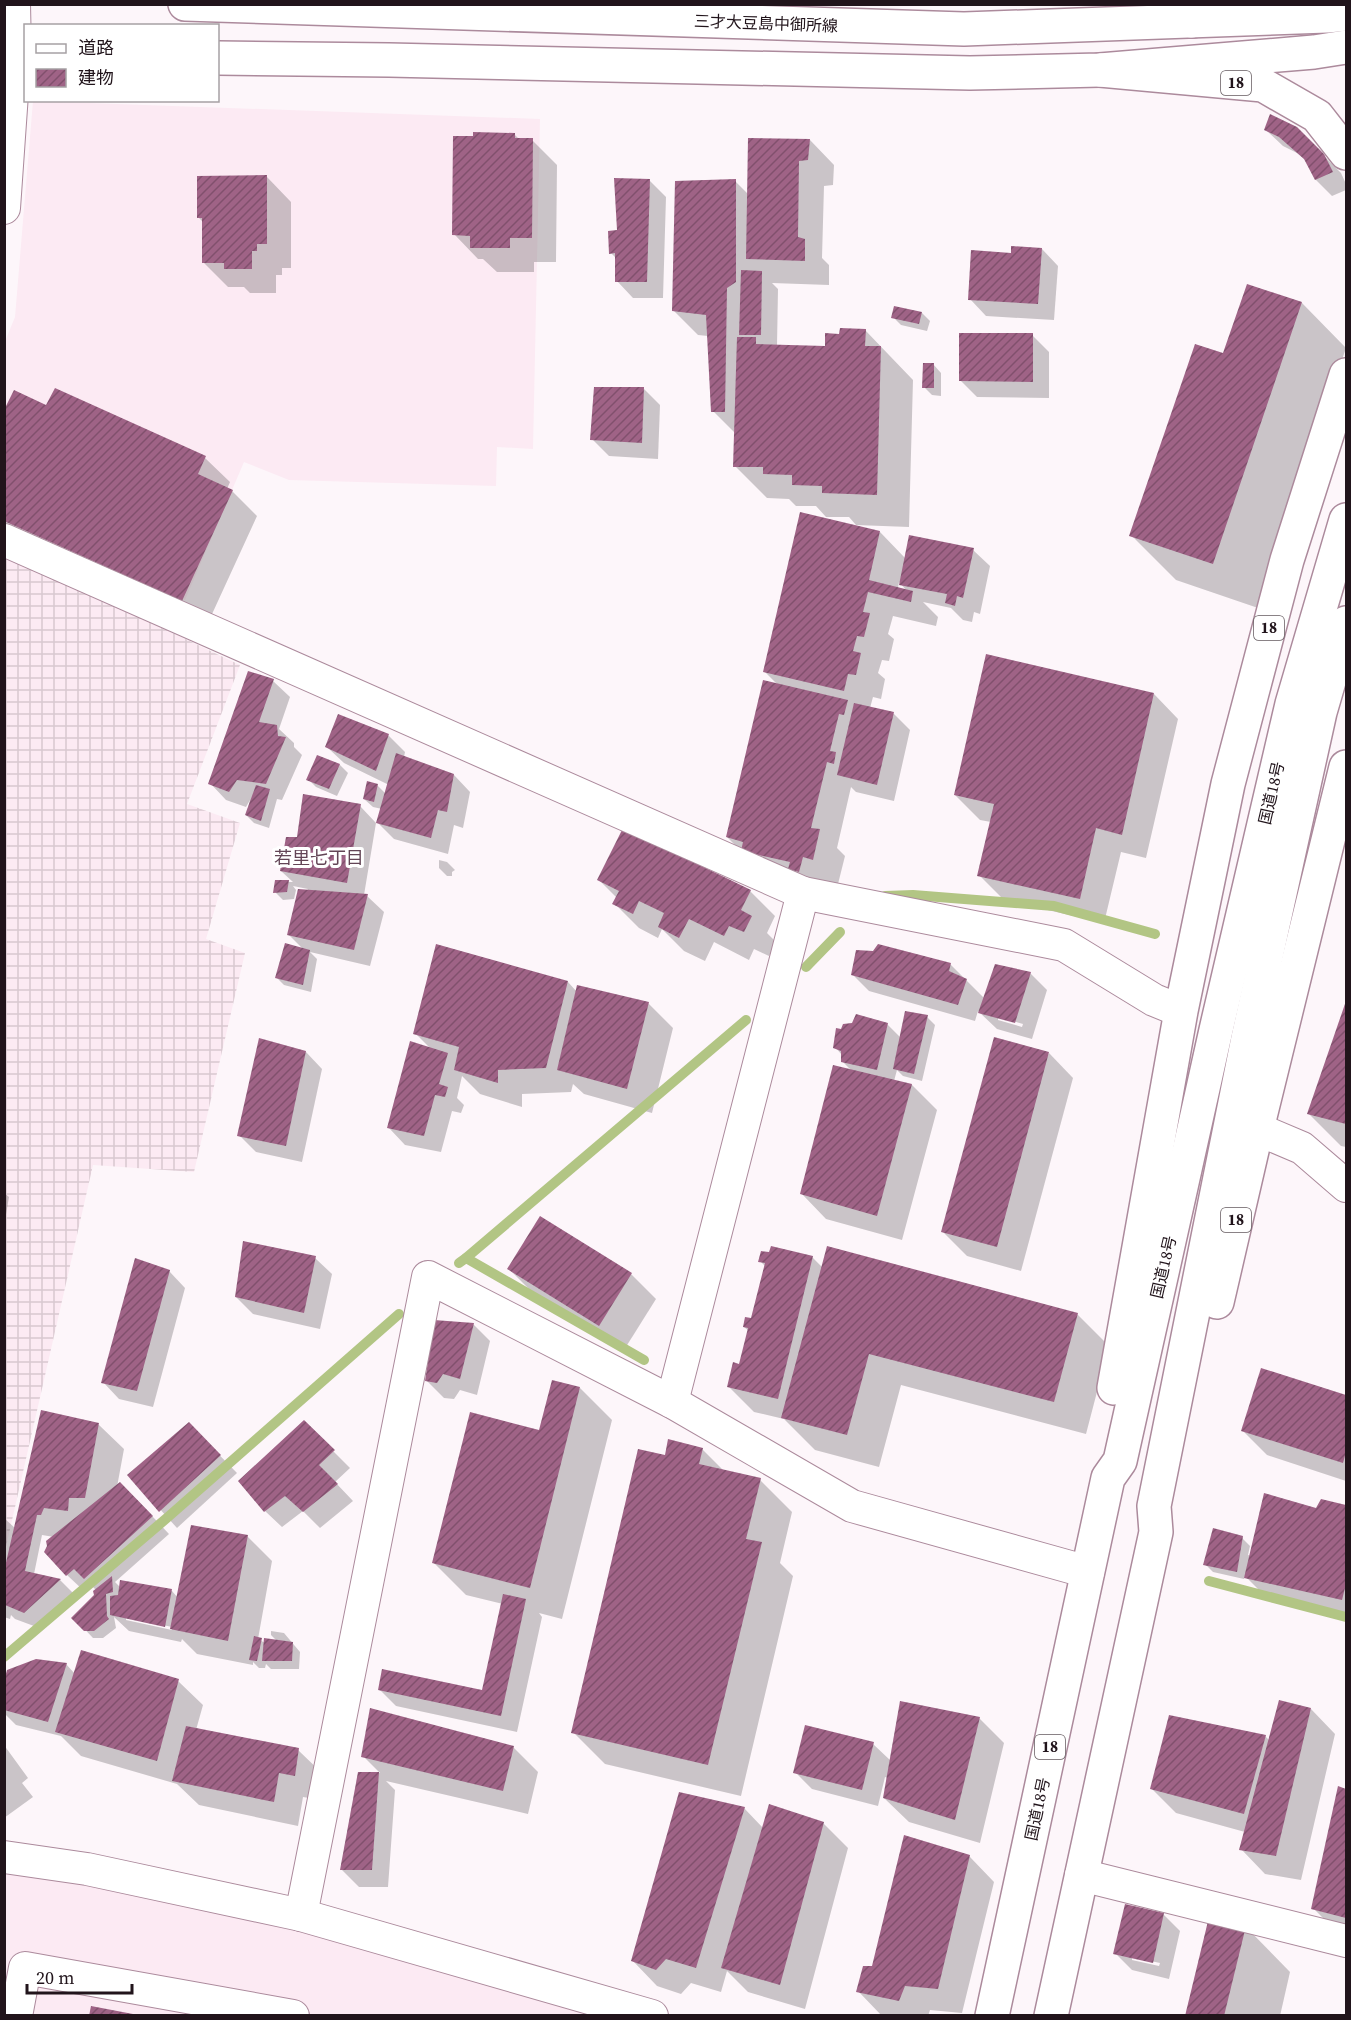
<svg xmlns="http://www.w3.org/2000/svg" width="1351" height="2020" font-family="'Source Serif 4','Noto Sans JP',serif">
<defs>
<pattern id="industrial-grid" width="8" height="8" patternUnits="userSpaceOnUse" patternTransform="scale(1.5)"><rect width="8" height="8" fill="#fceaf3"/><path d="M0 4h8M4 0v8" fill="none" stroke="#d8c8d0"/></pattern>
<pattern id="building-hatch" width="6" height="6" patternUnits="userSpaceOnUse" patternTransform="scale(1.5)"><rect width="6" height="6" fill="#9f6386"/><path d="M-1 1l2-2M0 6l6-6M5 7l2-2" fill="none" stroke="#81506d"/></pattern>
</defs>
<rect width="100%" height="100%" fill="#fdf6fa"/>
<g fill="#fceaf3">
<polygon points="33,101 540,119 533,449 497,447 496,486 289,480 244,462 185,600 5,521 4,344 15,317"/>
<polygon points="4,1869 87,1883 296,1929 590,2015 5,2015"/>
</g>
<polygon fill="url(#industrial-grid)" points="5,553 240,665 187,804 240,823 206,939 245,953 194,1172 93,1165 5,1551"/>
<g fill="#0003" fill-rule="evenodd">
<polygon points="1296,128 1341,173 1346,184 1346,190 1332,196 1316,180 1308,162 1297,153 1283,146 1266,130"/>
<polygon points="514,134 520,140 532,140 557,165 556,262 534,262 534,272 497,272 483,259 478,259 454,234"/>
<polygon points="810,140 834,165 833,185 824,186 822,258 829,265 829,285 772,283 778,289 777,346 827,347 841,336 865,330 913,380 909,527 856,525 849,517 826,517 816,506 796,506 789,499 767,498 735,466 736,434 713,411 708,336 698,335 673,310 735,181 749,195"/>
<polygon points="267,177 291,202 291,268 282,268 282,275 276,275 276,293 250,293 244,287 228,287 203,262 203,222 198,217"/>
<polygon points="649,180 666,197 663,298 633,298 617,281 617,259 611,253 618,231"/>
<polygon points="1042,249 1058,266 1054,320 986,316 970,299 1012,254"/>
<polygon points="1248,285 1302,303 1346,348 1258,608 1176,580 1131,535 1224,355"/>
<polygon points="922,313 930,321 927,331 901,325 893,317"/>
<polygon points="1032,335 1049,352 1049,398 977,397 960,380"/>
<polygon points="933,364 941,373 941,396 932,395 924,387"/>
<polygon points="643,388 660,405 658,459 609,456 592,439"/>
<polygon points="46,407 205,458 230,482 227,489 232,491 257,516 207,625 4,533 4,414"/>
<path d="M880,532L906,559L973,550L990,566L980,614L974,612L972,622L963,620L951,608L923,602L938,617L936,626L893,616L888,634L894,639L889,661L882,660L878,673L885,679L881,699L873,697L870,708L894,714L910,730L894,801L856,792L851,787L837,848L845,856L838,884L827,881L824,896L752,862L727,837L778,685L765,672ZM899,582L907,591L898,588Z"/>
<polygon points="273,681 290,697 279,729 294,743 294,747 302,755 282,800 277,799 269,828 254,823 246,815 250,800 246,807 226,800 210,783"/>
<polygon points="1154,694 1178,719 1146,858 1121,852 1104,923 1004,900 979,875 991,822 980,820 955,795"/>
<polygon points="339,716 389,736 405,752 404,757 454,775 470,792 463,828 454,825 448,854 394,839 378,823 382,809 373,807 364,799 377,785 386,794 389,785 344,763 327,747"/>
<polygon points="318,757 340,765 348,773 337,796 316,787 308,779"/>
<polygon points="360,806 376,823 364,895 367,896 384,912 370,966 310,952 317,959 311,992 284,985 276,977 304,950 288,934 308,889 293,886 296,890 294,899 283,900 275,892 276,882 293,882 281,871 298,839"/>
<polygon points="439,860 447,862 455,870 452,872 452,876 447,876 439,868"/>
<polygon points="599,880 750,891 775,916 767,933 776,942 769,956 754,949 749,960 714,942 705,961 684,951 662,929 658,938 639,928 614,903 617,898"/>
<path d="M950,964L985,999L1030,973L1047,990L1032,1039L997,1029L978,1011L975,1021L869,991L852,974ZM998,1017L1023,1024L1022,1027L998,1020Z"/>
<polygon points="568,982 577,992 648,1003 673,1028 652,1113 584,1094 573,1084 571,1092 522,1094 522,1107 480,1094 462,1076 457,1098 464,1105 461,1113 452,1111 441,1152 405,1145 389,1128 431,1049 415,1033"/>
<polygon points="1346,1004 1346,1147 1341,1146 1308,1113"/>
<polygon points="927,1017 935,1025 922,1081 903,1076 897,1070 894,1081 912,1085 937,1110 902,1240 826,1219 802,1194 852,1071 842,1061 842,1055 835,1047 887,1024 901,1038"/>
<polygon points="306,1052 322,1069 302,1162 256,1152 239,1135"/>
<polygon points="1049,1053 1073,1078 1021,1271 967,1256 943,1232"/>
<polygon points="4,1193 9,1197 4,1226"/>
<polygon points="540,1218 631,1274 656,1299 624,1350 534,1294 509,1269"/>
<polygon points="772,1248 813,1258 823,1268 1077,1314 1109,1346 1086,1434 901,1385 879,1467 815,1450 784,1419 754,1412 729,1387 740,1365 749,1331 744,1327 752,1320 766,1267 760,1261 770,1254"/>
<polygon points="315,1258 332,1274 320,1329 253,1314 236,1297"/>
<polygon points="169,1271 185,1288 153,1407 119,1399 103,1382"/>
<polygon points="473,1324 490,1341 477,1395 460,1390 454,1399 444,1398 427,1381"/>
<polygon points="1262,1370 1346,1397 1346,1481 1267,1455 1242,1430"/>
<polygon points="580,1388 612,1420 562,1619 539,1613 542,1617 517,1732 396,1706 379,1689 484,1692 503,1604 466,1595 434,1563 540,1431"/>
<path d="M42,1412L99,1425L124,1449L117,1487L137,1500L169,1534L115,1582L120,1587L172,1591L178,1598L247,1536L272,1561L258,1639L265,1643L278,1642L271,1635V1631L284,1633L300,1652L299,1669H271L266,1664L265,1668H259L253,1662V1665L197,1654L182,1639L181,1642L129,1631L114,1617L116,1628L103,1638H93L74,1618L96,1596V1590L91,1585L84,1591L67,1575L54,1537L42,1535L34,1574L60,1580L77,1597L42,1629L15,1619L11,1615L10,1619L4,1617V1518L15,1528ZM126,1617L172,1627V1630L126,1620Z"/>
<polygon points="304,1422 350,1468 335,1482 353,1501 320,1528 303,1511 282,1527 265,1511"/>
<polygon points="189,1424 237,1473 177,1528 129,1475"/>
<polygon points="702,1449 724,1471 760,1480 792,1512 780,1563 793,1576 741,1796 605,1764 573,1732 666,1457"/>
<polygon points="1322,1500 1346,1507 1346,1619 1271,1602 1245,1576 1244,1579 1213,1572 1205,1564 1242,1538 1250,1546 1248,1555 1251,1556 1317,1510"/>
<polygon points="66,1664 75,1674 178,1681 203,1705 196,1730 298,1750 323,1774 320,1800 303,1797 298,1826 199,1805 177,1784 81,1756 61,1736 16,1725 4,1713 4,1688"/>
<polygon points="1311,1709 1335,1734 1301,1880 1265,1874 1241,1849 1245,1832 1176,1813 1151,1788 1265,1736 1270,1741"/>
<polygon points="979,1718 1004,1743 980,1843 909,1822 884,1798 888,1778 885,1777 878,1806 812,1789 795,1772 873,1744 891,1761"/>
<polygon points="4,1745 28,1778 22,1783 33,1797 4,1818"/>
<polygon points="513,1747 538,1772 528,1814 386,1781 395,1790 388,1887 359,1887 342,1870 359,1773 380,1773 363,1756"/>
<polygon points="1340,1788 1346,1790 1346,1935 1338,1933 1313,1908"/>
<polygon points="744,1808 763,1828 823,1823 848,1848 805,2009 748,1992 727,1971 721,1992 691,1983 681,1994 657,1986 633,1961"/>
<polygon points="905,1836 970,1857 994,1882 962,2013 930,2010 928,2016 882,2016 858,1991 874,1967"/>
<path d="M1163,1914L1180,1931L1169,1979L1132,1970L1115,1953ZM1132,1957L1160,1963L1159,1966L1132,1960Z"/>
<polygon points="1246,1927 1290,1972 1280,2016 1186,2016"/>
</g>
<g fill="none" stroke-linecap="round" stroke-linejoin="round">
<g stroke="#b2c584" stroke-width="10">
<polyline points="885,896 913,895 1054,906 1155,934"/>
<polyline points="806,967 840,932"/>
<polyline points="466,1258 746,1020"/>
<polyline points="459,1263 466,1258 644,1360"/>
<polyline points="1209,1581 1346,1617"/>
<polyline points="4,1657 168,1517 399,1314"/>
</g>
</g>
<g fill="url(#building-hatch)">
<polygon points="1270,114 1297,127 1324,154 1333,172 1315,180 1304,159 1279,137 1264,130"/>
<polygon points="473,132 515,133 515,138 533,138 532,238 510,238 510,248 470,248 470,236 452,235 453,136 473,136"/>
<polygon points="748,138 810,139 808,160 799,161 798,237 805,239 805,261 746,259"/>
<polygon points="267,175 267,244 257,244 257,251 252,251 252,269 224,269 224,263 202,263 202,218 197,218 197,176"/>
<polygon points="614,178 650,179 647,282 615,282 615,253 609,254 608,231 617,230"/>
<polygon points="736,179 736,282 727,288 725,412 711,412 706,315 672,311 675,181"/>
<polygon points="1011,246 1042,248 1038,304 968,300 971,250 1011,253"/>
<polygon points="741,270 762,271 761,335 739,335"/>
<polygon points="1247,284 1302,302 1213,564 1129,536 1195,344 1223,353"/>
<polygon points="894,306 922,312 919,324 891,318"/>
<polygon points="840,328 866,329 865,346 881,346 877,495 822,493 822,486 792,485 792,475 763,474 763,467 733,467 737,337 756,337 756,344 825,346 825,333 839,334"/>
<polygon points="959,333 1033,333 1033,382 959,381"/>
<polygon points="923,363 934,363 934,388 922,388"/>
<polygon points="594,387 644,387 642,443 590,440"/>
<polygon points="55,388 206,456 198,474 233,490 182,601 4,521 4,410 14,390 46,405"/>
<polygon points="800,512 880,531 869,580 913,591 911,602 868,592 863,612 870,613 864,637 857,636 853,651 861,653 856,675 848,674 844,691 763,672"/>
<polygon points="909,535 974,548 963,598 957,596 955,606 945,603 947,594 899,585"/>
<polygon points="986,654 1154,693 1122,835 1096,828 1080,899 977,876 994,804 954,795"/>
<polygon points="248,671 274,679 259,722 277,725 278,736 286,737 266,784 237,780 229,792 208,784"/>
<polygon points="763,680 848,700 844,715 839,714 830,751 836,752 834,764 827,762 811,828 820,829 813,860 803,857 799,872 788,869 790,862 741,851 743,842 726,837"/>
<polygon points="854,703 894,712 877,785 837,775"/>
<polygon points="338,714 389,734 376,771 325,747"/>
<polygon points="396,753 454,774 447,812 438,810 431,838 376,823"/>
<polygon points="317,755 340,764 329,789 306,780"/>
<polygon points="367,781 378,784 374,802 363,799"/>
<polygon points="256,785 270,789 261,821 245,815"/>
<polygon points="303,794 361,804 347,883 280,871 286,837 297,837"/>
<polygon points="623,828 751,890 741,910 752,916 744,932 729,926 724,936 689,919 679,938 658,927 664,913 639,901 633,914 612,904 619,891 597,880"/>
<polygon points="275,880 289,880 287,892 273,893"/>
<polygon points="298,889 368,894 354,950 287,935"/>
<polygon points="285,943 310,950 303,985 275,978"/>
<polygon points="436,944 568,981 546,1068 498,1070 498,1083 454,1070 459,1047 413,1034"/>
<polygon points="878,944 951,963 949,971 967,979 958,1005 851,975 856,950 873,951"/>
<polygon points="995,964 1031,972 1015,1023 978,1013"/>
<polygon points="577,985 649,1002 627,1089 557,1070"/>
<polygon points="1346,1001 1346,1124 1307,1114"/>
<polygon points="905,1011 928,1015 914,1074 893,1069"/>
<polygon points="856,1014 888,1023 877,1070 841,1062 841,1051 833,1048 836,1028 841,1029 843,1024 852,1023"/>
<polygon points="994,1037 1049,1052 997,1247 941,1232"/>
<polygon points="259,1038 306,1051 286,1146 237,1136"/>
<polygon points="410,1041 448,1053 439,1084 448,1087 445,1097 435,1095 424,1136 387,1128"/>
<polygon points="833,1065 912,1084 877,1216 800,1194"/>
<polygon points="540,1216 632,1273 599,1326 507,1269"/>
<polygon points="243,1241 316,1256 304,1313 235,1297"/>
<polygon points="771,1246 813,1256 778,1399 727,1387 733,1362 739,1364 748,1328 743,1327 745,1317 751,1318 765,1263 758,1262 761,1251 769,1252"/>
<polygon points="827,1246 1078,1313 1054,1402 869,1354 847,1435 781,1418"/>
<polygon points="135,1258 170,1270 137,1391 101,1383"/>
<polygon points="434,1320 474,1323 460,1379 443,1374 437,1383 425,1381"/>
<polygon points="1261,1368 1346,1395 1346,1452 1343,1463 1241,1431"/>
<polygon points="552,1380 580,1387 530,1588 432,1563 470,1412 539,1430"/>
<polygon points="41,1410 99,1423 85,1498 69,1498 68,1511 44,1508 41,1515 37,1515 25,1571 61,1579 24,1613 5,1605 5,1567"/>
<polygon points="304,1420 335,1450 319,1465 338,1484 303,1512 285,1496 264,1512 238,1481"/>
<polygon points="189,1422 221,1455 159,1512 127,1475"/>
<polygon points="668,1439 703,1448 699,1464 761,1478 746,1539 762,1542 708,1765 571,1733 638,1449 665,1455"/>
<polygon points="120,1482 153,1516 84,1579 74,1569 66,1576 44,1552 47,1546 46,1541"/>
<polygon points="1264,1493 1316,1508 1321,1499 1346,1505 1346,1584 1342,1600 1244,1578"/>
<polygon points="191,1525 248,1535 228,1641 170,1629"/>
<polygon points="1213,1528 1243,1536 1237,1572 1203,1565"/>
<polygon points="112,1576 113,1592 106,1594 107,1616 109,1619 94,1631 84,1631 71,1618 94,1595 93,1591"/>
<polygon points="120,1580 172,1589 165,1627 110,1615 110,1596 118,1595"/>
<polygon points="503,1594 526,1599 501,1716 378,1690 382,1669 482,1690"/>
<polygon points="254,1636 262,1638 257,1661 249,1660"/>
<polygon points="264,1638 293,1642 292,1661 262,1661"/>
<polygon points="81,1650 179,1679 157,1761 55,1732"/>
<polygon points="36,1659 67,1663 48,1722 4,1710 4,1681 7,1670"/>
<polygon points="1279,1700 1311,1708 1276,1856 1239,1850"/>
<polygon points="900,1701 980,1717 955,1820 883,1798"/>
<polygon points="370,1708 514,1746 503,1791 361,1757"/>
<polygon points="1169,1715 1266,1735 1244,1814 1150,1789"/>
<polygon points="805,1725 874,1742 862,1790 793,1773"/>
<polygon points="186,1726 299,1748 295,1776 279,1773 274,1802 172,1781"/>
<polygon points="358,1772 379,1772 372,1870 340,1870"/>
<polygon points="1338,1786 1346,1789 1346,1918 1311,1909"/>
<polygon points="679,1792 745,1807 696,1968 666,1959 656,1970 631,1961"/>
<polygon points="769,1804 824,1822 780,1985 721,1968"/>
<polygon points="904,1835 970,1855 938,1989 905,1986 899,2001 856,1992 863,1966 872,1966"/>
<polygon points="1125,1904 1164,1913 1153,1963 1113,1954"/>
<polygon points="1209,1917 1246,1926 1224,2016 1185,2016"/>
<polygon points="91,2006 133,2014 133,2016 89,2016"/>
</g>
<g fill="none" stroke-linecap="round" stroke-linejoin="round">
<g stroke="#ac8a9c" stroke-width="34">
<g id="minor">
<polyline points="4,208 15,51 14,4"/>
<polyline points="4,540 803,893"/>
<polyline points="1257,1129 1302,1148 1346,1186"/>
<polyline points="672,1402 803,893 1064,945 1154,1000 1181,1011"/>
<polyline points="4,1857 87,1869 301,1915 652,2016"/>
<polyline points="1081,1875 1346,1941"/>
<polyline points="301,1915 428,1277 672,1402 852,1506 1088,1572"/>
<polyline points="16,2016 25,1968 293,2016"/>
</g>
</g>
<g stroke="#ac8a9c" stroke-width="36">
<g id="secondary">
<polyline points="185,4 964,29 1327,16 1346,14"/>
<polyline points="4,50 26,51"/>
<polyline points="218,58 389,60 970,73 1100,70 1314,52 1346,47"/>
</g>
</g>
<g stroke="#ac8a9c" stroke-width="36">
<g id="trunk">
<polyline points="1192,21 1246,4"/>
<polyline points="1100,70 1263,85 1317,116 1346,153"/>
<polyline points="1217,1302 1257,1129 1346,767"/>
<polyline points="1114,1388 1181,1011 1228,784 1287,560 1346,375"/>
<polyline points="992,2016 1108,1478 1120,1461 1216,1030 1292,704 1346,520"/>
<polyline points="1051,2016 1156,1532 1154,1506 1248,1038 1320,712 1346,623"/>
</g>
</g>
<use href="#minor" stroke="#fff" stroke-width="32"/>
<use href="#secondary" stroke="#fff" stroke-width="33"/>
<use href="#trunk" stroke="#fff" stroke-width="33"/>
</g>
<g text-anchor="middle" stroke-width="6" stroke-linejoin="round" paint-order="stroke">
<g fill="#fff" stroke="#645a5f" stroke-width="1.5">
<rect x="1221" y="71" width="30" height="24" rx="4.5"/>
<rect x="1254" y="616" width="30" height="24" rx="4.5"/>
<rect x="1221" y="1208" width="30" height="24" rx="4.5"/>
<rect x="1035" y="1735" width="30" height="24" rx="4.5"/>
</g>
<g font-size="15" font-weight="bold" fill="#21141b">
<text x="1236" y="88">18</text>
<text x="1269" y="633">18</text>
<text x="1236" y="1225">18</text>
<text x="1050" y="1752">18</text>
</g>
<g font-size="16" fill="#21141b" stroke="#fff">
<text transform="translate(766 23) rotate(2)" y="6">三才大豆島中御所線</text>
<text transform="translate(1271 793) rotate(-77)" y="6">国道18号</text>
<text transform="translate(1163 1267) rotate(-77)" y="6">国道18号</text>
<text transform="translate(1037 1809) rotate(-78)" y="6">国道18号</text>
</g>
<g font-size="18" fill="#634556" stroke="#fff">
<text x="319" y="864">若里七丁目</text>
</g>
</g>
<rect width="1351" height="2020" fill="none" stroke="#21141b" stroke-width="12"/>
<rect x="24" y="24" width="195" height="78" fill="#ffffff" stroke="#a6a1a4" stroke-width="1.5"/>
<rect x="36" y="44" width="30" height="9" fill="#ffffff" stroke="#a6a1a4" stroke-width="1.5"/>
<text x="78" y="54" font-size="18" fill="#21141b">道路</text>
<rect x="36" y="69" width="30" height="18" fill="url(#building-hatch)" stroke="#a6a1a4" stroke-width="1.5"/>
<text x="78" y="84" font-size="18" fill="#21141b">建物</text>
<path d="M27 1984v9h105v-9" fill="none" stroke="#21141b" stroke-width="3"/>
<text x="36" y="1984" font-size="18" fill="#21141b" stroke="#ffffff" stroke-width="4.5" paint-order="stroke">20 m</text>
</svg>
